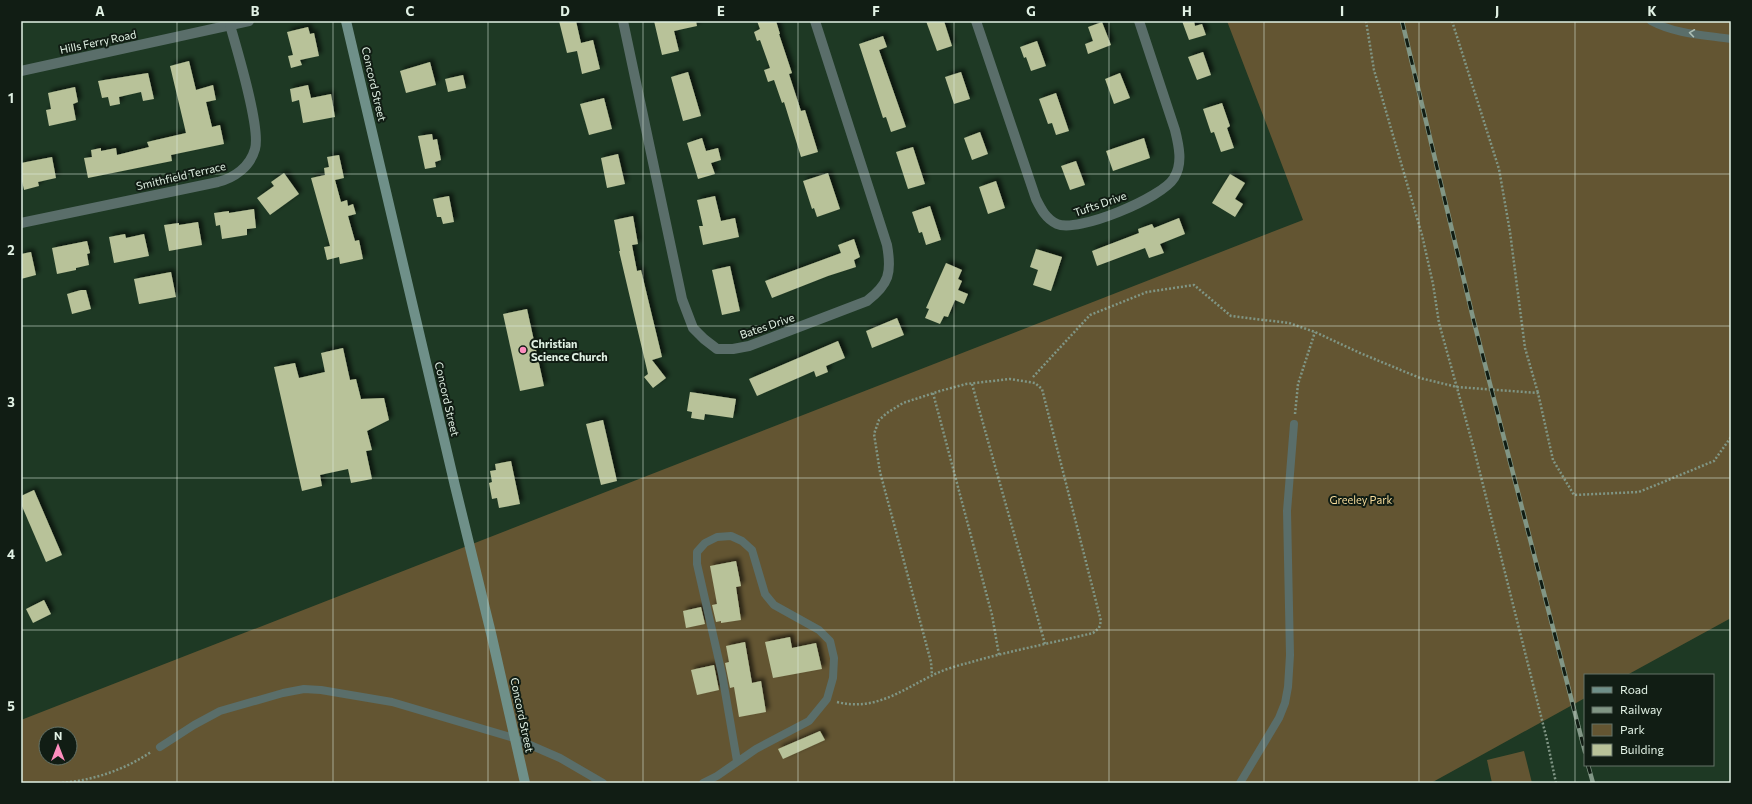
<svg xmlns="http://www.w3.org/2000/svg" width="1752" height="804" font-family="Commissioner,sans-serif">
<defs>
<filter id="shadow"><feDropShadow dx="3.5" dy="-3.5" stdDeviation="2" flood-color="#0009"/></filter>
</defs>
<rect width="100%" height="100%" fill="#1e3924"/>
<g fill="#635532" fill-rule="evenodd">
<path d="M1227,21H1731V618L1627,675H1585V698L1431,783H21V720L1303,220ZM46,734H70V758H46Z"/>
<polygon points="1524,751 1532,783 1492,783 1487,760"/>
</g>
<g fill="#b8c299" filter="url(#shadow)">
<polygon points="559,21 576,21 581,43 593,40 600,69 582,74 577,51 567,53"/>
<polygon points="654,21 696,21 697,26 674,31 679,51 662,55"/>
<polygon points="757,21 776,21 780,34 779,34 792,73 789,74 801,111 805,110 818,152 801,157 784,102 782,103 774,80 768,82 764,70 770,68 760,40 757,41 754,32 760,29"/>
<polygon points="926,21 944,21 952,46 937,51"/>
<polygon points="1182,21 1194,21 1195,26 1202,24 1206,35 1189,40"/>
<polygon points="1102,22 1111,45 1088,54 1085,44 1093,41 1088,27"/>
<polygon points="308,27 310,34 314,33 319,56 300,60 302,65 291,68 288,56 293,55 287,32"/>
<polygon points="883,36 887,47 879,50 906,127 891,132 886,117 883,118 859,44"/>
<polygon points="1037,41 1046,66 1031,71 1026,57 1024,58 1020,47"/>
<polygon points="1203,52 1211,75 1197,80 1188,57"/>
<polygon points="189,61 196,90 213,85 216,100 206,102 212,127 220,125 224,144 171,155 172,161 88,178 84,158 92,157 91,150 101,148 101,151 116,148 117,155 149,147 147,142 186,133 170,66"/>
<polygon points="430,62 436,85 406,93 400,71"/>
<polygon points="688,72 701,116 683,121 671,77"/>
<polygon points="961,72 970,99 954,104 945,77"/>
<polygon points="148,73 154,99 143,101 141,92 119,97 120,104 110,106 108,97 102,98 98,81"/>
<polygon points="1120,73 1130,98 1114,104 1105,79"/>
<polygon points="463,75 466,88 448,92 445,79"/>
<polygon points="308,85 311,98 331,94 335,117 303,123 299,100 292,102 290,89"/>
<polygon points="75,87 78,102 73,104 76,120 49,126 46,110 51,109 48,93"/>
<polygon points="1056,93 1069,131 1056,135 1052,123 1048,124 1039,99"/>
<polygon points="604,98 612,129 589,135 580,104"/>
<polygon points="1222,103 1230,126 1227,128 1234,148 1221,152 1214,132 1211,133 1203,109"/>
<polygon points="980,132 988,154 972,160 964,138"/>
<polygon points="432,134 433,140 437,139 441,160 435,162 436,167 425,169 418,136"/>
<polygon points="702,138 706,151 718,148 721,160 711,163 715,174 698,179 687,143"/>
<polygon points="1144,138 1150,158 1113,171 1106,151"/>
<polygon points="913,147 925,184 908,189 896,152"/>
<polygon points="618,154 625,184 607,188 601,158"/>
<polygon points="339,155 344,178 335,180 341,202 347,200 348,206 353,204 356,214 348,216 355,241 359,240 363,259 340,264 339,257 327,260 324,247 330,246 311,178 325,175 324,168 329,167 327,157"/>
<polygon points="52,157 56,178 38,182 39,186 24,190 21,177 21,163"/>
<polygon points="1076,161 1085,185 1070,190 1061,166"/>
<polygon points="284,173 299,194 270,215 257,198 274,186 271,182"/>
<polygon points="828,173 840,209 817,217 814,208 812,209 803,181"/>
<polygon points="1230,174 1245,183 1235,199 1243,204 1235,217 1212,203"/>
<polygon points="996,181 1005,208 988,214 979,187"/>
<polygon points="449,196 454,222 443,224 441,217 437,217 433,199"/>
<polygon points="715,196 721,221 735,218 739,237 703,245 699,226 703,226 697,200"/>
<polygon points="930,206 941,240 926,245 922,232 919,233 912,212"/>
<polygon points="254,209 256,228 247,229 247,235 222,239 220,225 216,226 214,213 229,211 229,213"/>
<polygon points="633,216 638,244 632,245 637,271 641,270 662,357 652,360 666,378 653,388 644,377 648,374 619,251 620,251 614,220"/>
<polygon points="1179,218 1185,234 1160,244 1164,253 1149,258 1145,248 1097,266 1092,251 1139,233 1138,229 1152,224 1154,228"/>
<polygon points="198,222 202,245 169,251 164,225 179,223 179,225"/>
<polygon points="125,234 126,238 144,234 149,256 114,263 109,237"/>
<polygon points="854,239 860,257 854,260 856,267 828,276 772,298 765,281 841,253 838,245"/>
<polygon points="87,241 90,253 87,254 89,265 76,268 76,270 57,274 52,248"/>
<polygon points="1036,249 1062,257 1051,291 1033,285 1038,270 1030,267"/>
<polygon points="31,252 36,275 21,279 21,254"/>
<polygon points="946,263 962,270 958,279 962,281 958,290 968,294 964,304 955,300 948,317 944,316 940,324 925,318 929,309 926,308"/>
<polygon points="730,266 740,311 722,315 712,270"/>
<polygon points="171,272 176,297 139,304 134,279"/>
<polygon points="81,290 86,290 91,309 72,314 67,294"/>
<polygon points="527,309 544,386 520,391 503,314"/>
<polygon points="897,318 904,335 872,348 866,331"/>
<polygon points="838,341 845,358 826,366 828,372 816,377 814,371 757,396 749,379"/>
<polygon points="343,348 350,380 356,379 361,399 384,398 389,420 367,431 372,450 366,451 372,479 351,483 348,469 320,475 322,486 302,491 274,367 295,363 299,378 325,372 321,353"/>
<polygon points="690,392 736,399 733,418 705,414 704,420 691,418 692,412 687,411"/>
<polygon points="603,420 617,481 601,485 586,424"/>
<polygon points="511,461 520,504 499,508 497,498 492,499 489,483 492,482 490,471 496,470 495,464"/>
<polygon points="34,490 62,555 46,562 21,504 21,496"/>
<polygon points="736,561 741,586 736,587 741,620 721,623 721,621 716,622 712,605 717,604 710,566"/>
<polygon points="44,600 51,614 33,623 26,609"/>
<polygon points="701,607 705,624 686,628 683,611"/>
<polygon points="790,637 792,648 816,643 822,669 773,678 765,642"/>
<polygon points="745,642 752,683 761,681 766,712 739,717 734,687 730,688 725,663 729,662 726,646"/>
<polygon points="714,665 719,690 697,695 691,670"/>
<polygon points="820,731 825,740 783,759 778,749"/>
</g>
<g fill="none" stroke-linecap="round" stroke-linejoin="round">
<g stroke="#809685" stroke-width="2.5" stroke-dasharray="2 2" stroke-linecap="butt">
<polyline points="1366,21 1374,70 1422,235 1433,284 1439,323 1474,449 1547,740 1556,783"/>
<polyline points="1452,21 1499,169 1510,232 1525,348 1538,393"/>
<polyline points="1033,377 1090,315 1147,292 1194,285 1231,316 1289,323 1315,332 1360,353 1420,378 1457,387 1538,393 1553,460 1574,495 1639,492 1714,461 1731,437"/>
<polyline points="972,384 1045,644"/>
<polyline points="933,393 992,615 999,655"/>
<polyline points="1295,414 1298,384 1315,332"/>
<path d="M837,702C874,711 899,692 931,676C942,670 956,666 968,663C1009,651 1052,643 1093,633L1099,628L1101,621L1042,389L1035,383L1010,379L966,384L940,391L903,403L887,413L879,420L874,434L880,472L931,662L932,675"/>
<path d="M62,783C94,780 124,770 151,752"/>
</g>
<g stroke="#5a6e6a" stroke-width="8">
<path d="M1651,21C1675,34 1704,35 1731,39"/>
<polyline points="160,747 194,725 220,711 283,693 304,689 321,690 392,702 514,738 560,758 603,783"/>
<polyline points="703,783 717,776 756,749 809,721 827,699 833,678 834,658 830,641 819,630 774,605 765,594 752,550 742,541 731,536 717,537 705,543 697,552 697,564 722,674 737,761"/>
<polyline points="1240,783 1279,718 1285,703 1288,687 1290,655 1287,511 1294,424"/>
</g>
<g stroke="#5a6e6a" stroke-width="10">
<path d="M623,21L682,299L693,328L704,339L717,349H733L749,346L867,301C889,284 892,273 887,245L815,21"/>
<path d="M976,21L1036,199C1041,209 1046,219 1057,224C1078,233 1162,198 1174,178C1183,164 1179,146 1175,130L1139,21"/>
<polyline points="21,71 249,21"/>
<path d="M21,223L218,182C234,178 250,167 255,149C261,128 237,50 230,25"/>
</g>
<polyline stroke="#6f9089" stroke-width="10" points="346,21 455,486 491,633 525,783"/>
<g stroke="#819685" stroke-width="4.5">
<g id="rail">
<polyline points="1402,21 1474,322 1585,752"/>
<polyline points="1588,765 1593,783"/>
</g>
</g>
<use href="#rail" stroke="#111d14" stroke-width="3" stroke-dasharray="9" stroke-linecap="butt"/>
</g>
<defs><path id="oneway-chevron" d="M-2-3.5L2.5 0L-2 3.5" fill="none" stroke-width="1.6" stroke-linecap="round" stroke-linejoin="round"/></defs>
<use stroke="#abbdb3" href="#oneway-chevron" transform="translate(1692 33) rotate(-172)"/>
<path fill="none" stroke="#e1f1e4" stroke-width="1" stroke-opacity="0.55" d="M177,21V783M333,21V783M488,21V783M643,21V783M798,21V783M954,21V783M1109,21V783M1264,21V783M1419,21V783M1575,21V783M21,174H1731M21,326H1731M21,478H1731M21,630H1731"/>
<circle fill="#fd8ebe" stroke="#111d14" stroke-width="1.5" cx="523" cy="350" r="4"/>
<g text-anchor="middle" stroke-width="4" stroke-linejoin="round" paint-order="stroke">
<g font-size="11" fill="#e1f1e4" stroke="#111d14">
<text transform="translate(98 42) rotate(-12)" y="4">Hills Ferry Road</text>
<text transform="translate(374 84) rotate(77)" y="4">Concord Street</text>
<text transform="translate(181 176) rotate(-13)" y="4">Smithfield Terrace</text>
<text transform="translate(1100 204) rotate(-19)" y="4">Tufts Drive</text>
<text transform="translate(767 326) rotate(-19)" y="4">Bates Drive</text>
<text transform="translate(447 399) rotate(77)" y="4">Concord Street</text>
<text transform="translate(522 715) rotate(78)" y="4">Concord Street</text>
</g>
<g font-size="11" font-weight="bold" fill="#e1f1e4" stroke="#111d14" text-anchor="start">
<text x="531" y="348">Christian<tspan x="531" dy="13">Science Church</tspan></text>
</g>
<g font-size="11" fill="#f7dc9c" stroke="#111d14">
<text x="1361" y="504">Greeley Park</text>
</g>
</g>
<rect width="1752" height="804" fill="none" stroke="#111d14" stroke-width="44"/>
<rect x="1584" y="674" width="130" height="92" fill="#111d14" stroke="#647267"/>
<rect x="1592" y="687" width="20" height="6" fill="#6f9089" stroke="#647267"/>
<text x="1620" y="694" font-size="12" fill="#e1f1e4">Road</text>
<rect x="1592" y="707" width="20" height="6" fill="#819685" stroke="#647267"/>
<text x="1620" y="714" font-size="12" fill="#e1f1e4">Railway</text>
<rect x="1592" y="724" width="20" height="12" fill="#635532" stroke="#647267"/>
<text x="1620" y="734" font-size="12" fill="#e1f1e4">Park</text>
<rect x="1592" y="744" width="20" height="12" fill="#b8c299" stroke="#647267"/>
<text x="1620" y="754" font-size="12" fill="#e1f1e4">Building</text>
<g transform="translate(58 746)"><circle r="19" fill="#111d14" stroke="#647267"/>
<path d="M0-3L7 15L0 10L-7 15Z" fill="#fd8ebe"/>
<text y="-6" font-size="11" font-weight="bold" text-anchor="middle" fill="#e1f1e4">N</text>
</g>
<rect x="22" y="22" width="1708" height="760" fill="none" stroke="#e1f1e4" stroke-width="1.5"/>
<g font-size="13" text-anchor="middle" font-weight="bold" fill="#e1f1e4">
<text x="100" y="16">A</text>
<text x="255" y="16">B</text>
<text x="410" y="16">C</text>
<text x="565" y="16">D</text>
<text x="721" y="16">E</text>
<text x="876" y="16">F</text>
<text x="1031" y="16">G</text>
<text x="1187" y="16">H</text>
<text x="1342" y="16">I</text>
<text x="1497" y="16">J</text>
<text x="1652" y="16">K</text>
<text x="11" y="103">1</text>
<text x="11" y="255">2</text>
<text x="11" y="407">3</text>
<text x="11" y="559">4</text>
<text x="11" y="711">5</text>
</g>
</svg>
